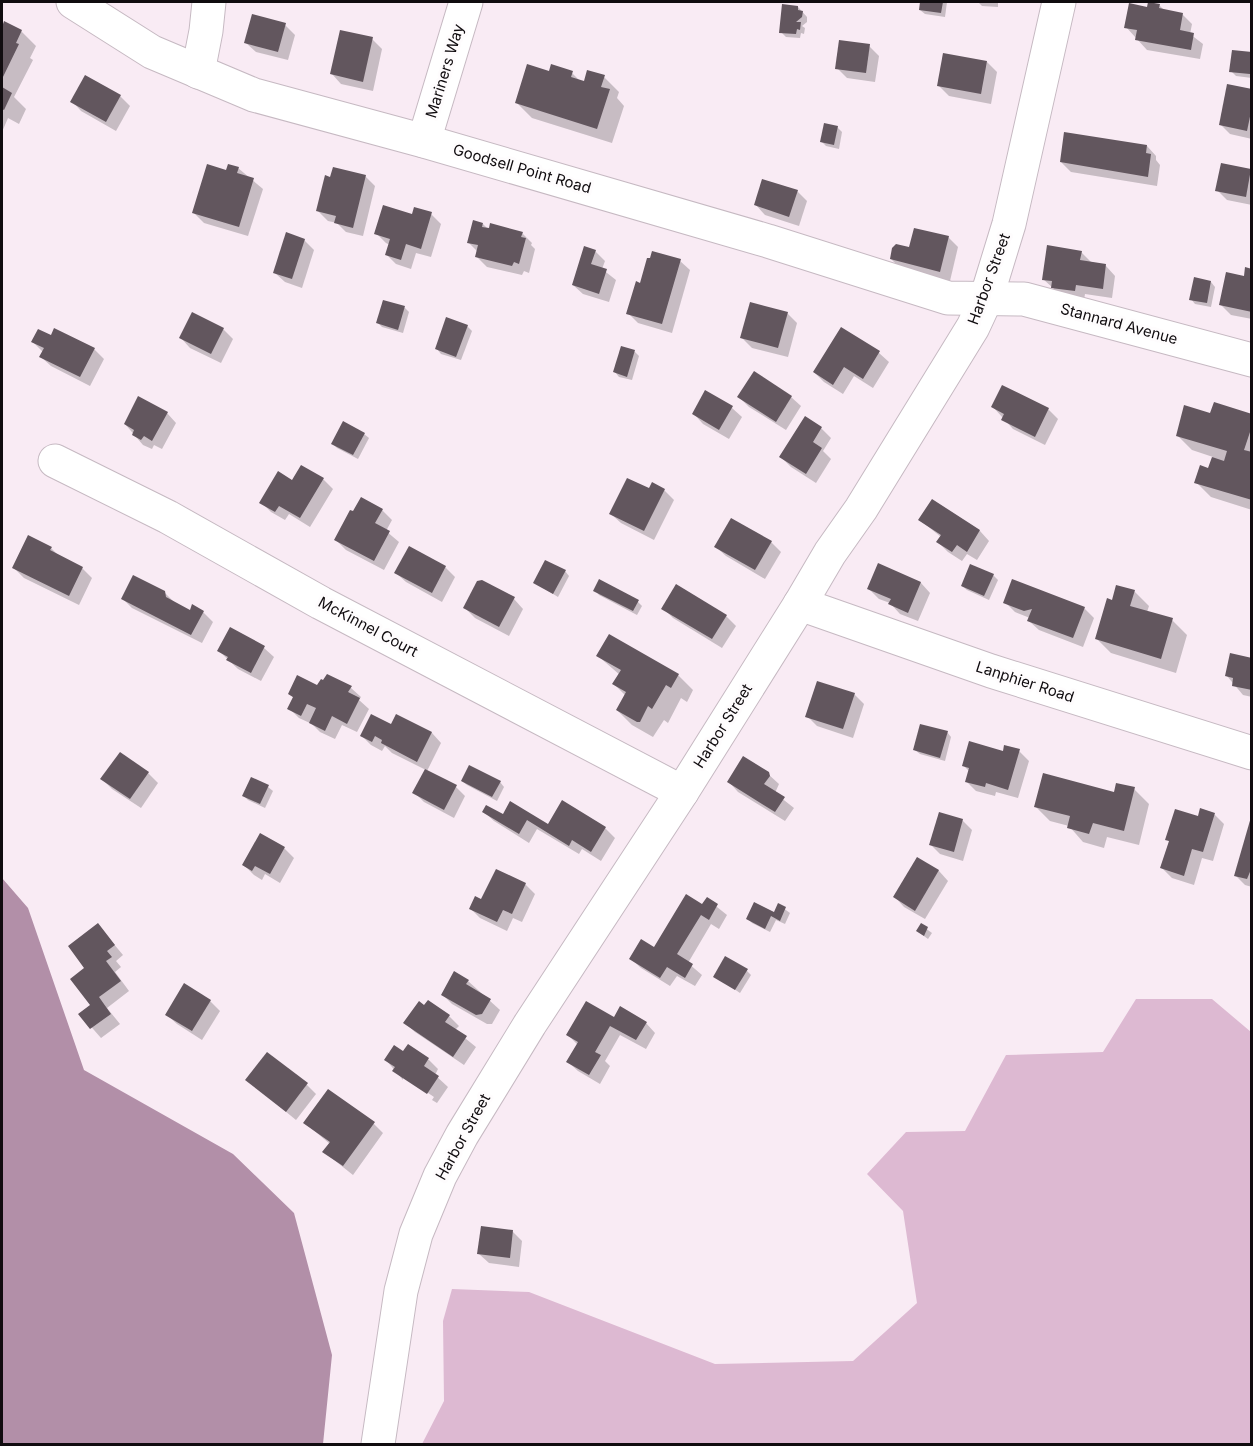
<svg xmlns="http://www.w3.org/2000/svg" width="1253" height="1446" font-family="Inter,sans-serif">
<rect width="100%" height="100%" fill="#f9ebf4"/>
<polygon fill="#ddb9d2" points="1136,999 1212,999 1251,1032 1251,1444 422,1444 444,1401 443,1321 452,1289 529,1292 715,1364 853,1361 917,1303 903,1211 867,1174 906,1132 965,1131 1006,1055 1103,1052"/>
<polygon fill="#b28fa8" points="2,878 28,908 84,1070 233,1154 294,1213 332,1355 323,1444 2,1444"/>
<g fill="#0003">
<polygon points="922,2 947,2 945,17 925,14 920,10"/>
<polygon points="978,2 998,2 998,7 982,6"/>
<polygon points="1159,5 1165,11 1182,14 1192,24 1190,34 1203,44 1200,59 1147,50 1126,27 1148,8"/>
<polygon points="798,7 807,17 807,22 802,26 805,28 804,34 801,33 800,38 786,37 781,32"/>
<polygon points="5,23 21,31 36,46 30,58 33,60 14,97 26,109 19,124 8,118 2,132 2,30"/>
<polygon points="285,25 295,35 288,60 256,52 246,43"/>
<polygon points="372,39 382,49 373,91 341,84 332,74"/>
<polygon points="869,46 879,56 875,82 847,78 837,68"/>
<polygon points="1252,54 1252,78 1236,76 1231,71"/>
<polygon points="987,62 997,72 991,104 949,96 939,86"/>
<polygon points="550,73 572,73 581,82 604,77 619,92 617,98 624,106 612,143 532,118 517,103"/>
<polygon points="85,77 120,96 130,106 116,131 81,111 72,101"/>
<polygon points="1252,91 1252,139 1230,134 1220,124"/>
<polygon points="837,127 842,132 839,149 826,146 822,142"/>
<polygon points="1147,146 1156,156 1156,160 1160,165 1157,186 1071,172 1061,162"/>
<polygon points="238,168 263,189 248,236 204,223 194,213 227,172"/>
<polygon points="1251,171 1252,205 1227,200 1217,190"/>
<polygon points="365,176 375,186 363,236 346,232 337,223 328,221 318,211"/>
<polygon points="797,191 807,201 799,226 765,215 756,205"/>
<polygon points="431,214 441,224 431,257 416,253 411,269 396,264 386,254 390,245 386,243 376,233 413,216"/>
<polygon points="483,224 490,231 522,233 532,243 531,245 535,249 529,273 524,271 522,275 487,267 477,257 478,252 469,243"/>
<polygon points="948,237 958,247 950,281 901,269 891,259"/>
<polygon points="304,240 314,250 302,288 285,282 275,273"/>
<polygon points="595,251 605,261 602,269 616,280 609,302 583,294 573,285"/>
<polygon points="1081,252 1091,262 1106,266 1115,276 1112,298 1085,294 1084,300 1063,297 1043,279"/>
<polygon points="651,260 680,261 690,270 672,333 638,323 628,313"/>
<polygon points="1252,270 1252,319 1231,315 1221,305"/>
<polygon points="1211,282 1215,287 1211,307 1195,304 1191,299"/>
<polygon points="384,301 405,308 409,312 403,333 382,327 378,323"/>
<polygon points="787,313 797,323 788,357 752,348 742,338"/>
<polygon points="467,326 472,331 461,360 441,354 437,349"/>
<polygon points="223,329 233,339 221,363 190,348 181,338"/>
<polygon points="841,329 879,353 889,362 873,388 854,376 843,394 824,382 814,372"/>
<polygon points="33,342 94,349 104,359 90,386 51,366 41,357 43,352"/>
<polygon points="622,348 635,352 639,356 632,380 619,377 615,372"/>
<polygon points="739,397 791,397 801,406 786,430 749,407"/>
<polygon points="993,407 1048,409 1058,419 1045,445 1013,429"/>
<polygon points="1185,407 1211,415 1252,415 1252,510 1211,497 1196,482 1209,470 1213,457 1192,450 1177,435"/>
<polygon points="732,408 742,417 729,439 703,424 694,414"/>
<polygon points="167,413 176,423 162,449 154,445 152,449 143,445 125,424"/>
<polygon points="821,428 831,438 823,451 831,459 816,483 791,467 781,457"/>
<polygon points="364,434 369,438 358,459 337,448 333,444"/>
<polygon points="323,479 333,489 310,527 289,514 285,520 271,512 261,502 293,482"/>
<polygon points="649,490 664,490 674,500 654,540 621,523 611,514"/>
<polygon points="932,501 980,531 989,541 977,560 967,554 962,561 948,552 938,542 941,537 920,520"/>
<polygon points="382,510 392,520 386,531 399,542 384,570 346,550 336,540"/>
<polygon points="771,542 781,552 765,579 726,556 716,547"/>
<polygon points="51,548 60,557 82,568 92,578 79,605 24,578 14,568"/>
<polygon points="879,565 921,583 930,593 918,621 900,614 890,603 879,599 869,589"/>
<polygon points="445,567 455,577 442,602 406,582 396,573"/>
<polygon points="565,571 569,576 558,597 535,583"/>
<polygon points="993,575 998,580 989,600 967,590 962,586"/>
<polygon points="595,590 638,602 642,606 637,615 599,595"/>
<polygon points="1134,591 1149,606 1147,612 1172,620 1187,635 1176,673 1111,653 1096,638"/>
<polygon points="164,592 175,603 190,612 203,612 213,622 202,643 132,608 122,598"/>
<polygon points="514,599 523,609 509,636 475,618 465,608"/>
<polygon points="1005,602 1084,608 1094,618 1083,647 1039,630 1029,621 1030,618 1015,612"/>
<polygon points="663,608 726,616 736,626 722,648 673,618"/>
<polygon points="264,648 274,657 261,681 238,669 219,651"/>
<polygon points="598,656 678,675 693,690 687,702 681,698 668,723 664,720 653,737 632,725 617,710 626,696 614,684 620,675"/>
<polygon points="1252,659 1252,697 1243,695 1227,676"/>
<polygon points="318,687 351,688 361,697 359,700 369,709 357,732 342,725 335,739 320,732 312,724 299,718 289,708 294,698 289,694"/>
<polygon points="854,694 864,704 853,738 817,726 807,716"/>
<polygon points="397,716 432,733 441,743 427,771 456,787 465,796 454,818 424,802 414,792 426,770 392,753 385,746 382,751 371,745 362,736 391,726"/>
<polygon points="947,732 951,737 945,761 920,754 915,750"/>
<polygon points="1019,751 1029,761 1018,798 996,792 995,796 976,791 966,781 969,771 964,766 1004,753"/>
<polygon points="148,773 158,783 141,808 112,789 102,779"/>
<polygon points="768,774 779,784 775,793 794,808 785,821 738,792 729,782"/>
<polygon points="462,781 500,782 504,787 497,801 467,785"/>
<polygon points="268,787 273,791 265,808 248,800 243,795"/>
<polygon points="1134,789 1149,804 1139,845 1107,837 1104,848 1083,842 1069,826 1050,821 1035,806"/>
<polygon points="511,803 548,826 605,828 615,838 601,861 582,849 579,854 537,829 529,843 494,821 484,812 503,816"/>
<polygon points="1201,810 1215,815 1224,824 1213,861 1202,858 1194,885 1172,878 1162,868 1170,842 1167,839 1199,818"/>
<polygon points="962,820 972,830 963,861 940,854 930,844"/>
<polygon points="1252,820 1252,887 1245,885 1235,875"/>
<polygon points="284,848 294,858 280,883 265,874 262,880 254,875 244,865"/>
<polygon points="918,859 939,871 948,881 925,919 904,907 895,897"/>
<polygon points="525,884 535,894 522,922 513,918 507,931 480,918 471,909 482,901"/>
<polygon points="707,899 727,915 719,929 711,924 688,963 702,975 695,986 677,976 670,986 641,968 631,959 655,949 703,906"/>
<polygon points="779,905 790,913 785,924 776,920 770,932 752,923 748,919 774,914"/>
<polygon points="98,925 123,955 116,961 121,967 115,972 129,991 107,1008 120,1024 101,1038 80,1014 92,1005 86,968"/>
<polygon points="921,925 932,933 928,939 917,931"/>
<polygon points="747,971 751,975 740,993 715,976"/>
<polygon points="455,973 468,981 500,1010 492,1024 487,1024 452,1004 442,994"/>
<polygon points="210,1001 220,1011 202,1040 177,1024 167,1015"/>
<polygon points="449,1016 459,1026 455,1030 476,1047 464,1065 415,1032 405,1023"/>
<polygon points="614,1019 646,1023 655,1033 646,1049 620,1035 605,1061 610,1066 600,1084 578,1071 568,1062 578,1045 568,1035"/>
<polygon points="408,1046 429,1060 438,1069 435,1075 448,1087 437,1103 432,1100 434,1097 403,1076 403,1080 386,1060 403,1053"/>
<polygon points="247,1080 307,1085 316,1094 296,1120"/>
<polygon points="305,1123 374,1124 383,1133 353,1175 324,1152 330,1144"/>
<polygon points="512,1231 522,1241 519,1267 489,1263 479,1254"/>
</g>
<g fill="#62565e">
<polygon points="920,2 943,2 941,13 919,10"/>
<polygon points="1148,2 1160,4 1159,8 1183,13 1180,30 1194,33 1191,50 1135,40 1137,30 1124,28 1129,3 1147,7"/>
<polygon points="782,4 798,6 798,10 803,11 802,17 796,22 801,22 800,30 797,29 796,34 779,33"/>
<polygon points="252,14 286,23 278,52 244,43"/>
<polygon points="4,21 22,30 16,43 19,44 2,79 2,27"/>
<polygon points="340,30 373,37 363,82 330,74"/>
<polygon points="839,40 870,44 866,73 835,69"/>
<polygon points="1232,50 1252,52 1250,74 1229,72"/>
<polygon points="943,53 987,61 981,94 937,86"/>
<polygon points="527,64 549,71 551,64 573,71 571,77 584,81 587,70 605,75 601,87 610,89 597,129 515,103"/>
<polygon points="85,75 121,95 106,122 70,102"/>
<polygon points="1227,84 1252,89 1252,107 1247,131 1219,125"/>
<polygon points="2,87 12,93 4,110 2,109"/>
<polygon points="824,123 838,126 834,145 820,142"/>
<polygon points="1064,132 1147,145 1146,153 1151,154 1148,177 1060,162"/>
<polygon points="1221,163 1251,169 1246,197 1215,191"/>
<polygon points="207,164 226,170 228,164 239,167 237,173 254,178 239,227 192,213"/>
<polygon points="333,167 366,175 353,228 334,223 336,216 316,211 325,175 330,177"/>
<polygon points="762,179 798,190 789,217 754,205"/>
<polygon points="383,205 412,214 414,207 432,212 421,249 406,244 401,260 385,255 390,239 374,234"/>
<polygon points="473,220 483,223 482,227 489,228 490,223 523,232 521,237 526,238 519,264 514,262 512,266 475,257 478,245 467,243"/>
<polygon points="914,228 949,236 940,272 890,259 892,248 896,244 909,247"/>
<polygon points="286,232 305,239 292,279 273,273"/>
<polygon points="1047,245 1082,251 1080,260 1106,264 1103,289 1076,285 1075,291 1051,288 1052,281 1042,280"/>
<polygon points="584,246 596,250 591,264 607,269 599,294 572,285"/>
<polygon points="652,251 681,259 662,324 626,314 636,281 640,283 647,258 650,258"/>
<polygon points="1245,267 1252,269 1252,312 1219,305 1226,272 1244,276"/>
<polygon points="1194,277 1211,281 1207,303 1189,300"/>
<polygon points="383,300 405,306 398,330 376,323"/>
<polygon points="750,302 788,312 778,348 740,338"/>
<polygon points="192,312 224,328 211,354 179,338"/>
<polygon points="446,317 468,325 456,357 435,349"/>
<polygon points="841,327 880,351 863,379 844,367 833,385 813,372"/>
<polygon points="54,328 95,348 80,377 39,357 44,348 31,342 38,329 51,335"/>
<polygon points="621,346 635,350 627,377 613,372"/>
<polygon points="754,371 792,396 776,422 737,397"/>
<polygon points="1002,385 1049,408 1035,437 1001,420 1004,414 991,407"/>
<polygon points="705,390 733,406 719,430 692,414"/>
<polygon points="138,396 168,412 152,441 144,436 141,440 132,435 134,430 124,424"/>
<polygon points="1214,402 1252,414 1252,426 1244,450 1252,452 1252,500 1194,483 1200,465 1208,468 1212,457 1224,461 1227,451 1176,436 1184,405 1210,413"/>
<polygon points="805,416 822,427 813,442 822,448 806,474 779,457"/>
<polygon points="343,421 365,433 353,455 331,444"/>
<polygon points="301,465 324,478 300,518 279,506 275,512 259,503 278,471 292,480"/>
<polygon points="627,478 649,488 652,482 665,489 644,531 609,514"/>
<polygon points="361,497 383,509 375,523 390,531 374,561 334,540 350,510 353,511"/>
<polygon points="932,499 980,530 967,552 957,545 952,552 936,542 941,535 918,520"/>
<polygon points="731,518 772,541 755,570 714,547"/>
<polygon points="28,535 52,547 50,550 83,567 69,596 12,568"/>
<polygon points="409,546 446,566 432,593 394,573"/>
<polygon points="545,560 566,570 553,594 533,583"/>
<polygon points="878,563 921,582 908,613 888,604 891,599 867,589"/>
<polygon points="970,564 994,574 984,596 961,586"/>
<polygon points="133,575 165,591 166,597 190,610 192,604 204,611 191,635 121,599"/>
<polygon points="599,579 639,600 633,611 593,591"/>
<polygon points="1012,579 1085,607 1073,638 1027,621 1032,609 1024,611 1003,603"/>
<polygon points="482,580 515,597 499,627 463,608 477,581"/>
<polygon points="676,584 727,615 712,639 661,609"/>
<polygon points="1116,585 1135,590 1130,606 1173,618 1161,659 1095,639 1107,598 1112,600"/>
<polygon points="230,627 265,646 251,673 226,660 228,657 217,651"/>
<polygon points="609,634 679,674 671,688 666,685 652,709 648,706 640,722 637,722 616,710 626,692 612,684 621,670 596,656"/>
<polygon points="1230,653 1252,658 1252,690 1232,686 1233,678 1225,676"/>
<polygon points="327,674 352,686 348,692 360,698 347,724 332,716 325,731 309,723 316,708 307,704 301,716 287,709 293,697 288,694 297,675 317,685 321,679 323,680"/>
<polygon points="817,681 855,693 843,729 805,717"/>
<polygon points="371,714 391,724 396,714 432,732 417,762 381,743 382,740 375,736 372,742 360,736"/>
<polygon points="920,724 948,731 940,758 913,750"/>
<polygon points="969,741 1003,751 1004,745 1020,749 1008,790 986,783 985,787 965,782 969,768 962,766"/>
<polygon points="120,752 149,772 130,799 100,779"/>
<polygon points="743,756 769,772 770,776 764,784 785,797 775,812 727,782"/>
<polygon points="469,765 501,781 492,797 461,781"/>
<polygon points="425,769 457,785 444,810 412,793"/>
<polygon points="1043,773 1114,792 1116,783 1135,787 1124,831 1093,823 1089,834 1067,828 1070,816 1034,807"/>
<polygon points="251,777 269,785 260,804 242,796"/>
<polygon points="562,800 606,827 591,852 572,840 569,846 527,820 519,834 482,812 486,805 503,814 510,801 548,824"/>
<polygon points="1200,808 1215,813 1203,852 1192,849 1184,876 1160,868 1169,841 1165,840 1175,809 1198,816"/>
<polygon points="939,812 963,819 954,852 929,845"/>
<polygon points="1251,817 1252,867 1247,879 1234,876"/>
<polygon points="260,833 285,847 270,874 255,866 252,871 242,865"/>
<polygon points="917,857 939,870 915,911 893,897"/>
<polygon points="496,869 526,883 512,914 503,910 497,922 469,909 475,896 481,899"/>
<polygon points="686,894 702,904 707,897 718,904 709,920 701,915 677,954 693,964 685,978 667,967 660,978 629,959 641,939 654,947"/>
<polygon points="754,902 774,912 778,903 786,907 780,921 771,916 765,929 746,919"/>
<polygon points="98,923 115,945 107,951 112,957 106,961 121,981 99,997 111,1014 90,1029 78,1014 90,1005 70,979 84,968 68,946"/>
<polygon points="921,923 928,927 924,936 916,931"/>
<polygon points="725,956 748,969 735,990 713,977"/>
<polygon points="454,971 469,980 466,984 491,999 482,1014 476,1015 441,995"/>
<polygon points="184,983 211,1000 192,1031 165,1015"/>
<polygon points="428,1000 450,1015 445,1022 467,1036 453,1057 403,1023 419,1001 424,1005"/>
<polygon points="586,1001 614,1017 620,1006 647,1022 636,1040 610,1026 595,1052 601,1055 589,1075 566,1062 578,1042 566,1035"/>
<polygon points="408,1044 429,1058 424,1066 439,1076 427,1094 392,1071 395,1067 384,1060 394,1045 403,1051"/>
<polygon points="267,1052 308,1083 286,1112 245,1080"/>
<polygon points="328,1089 375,1122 343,1166 322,1152 330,1142 303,1123"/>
<polygon points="481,1226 513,1230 510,1258 477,1254"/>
</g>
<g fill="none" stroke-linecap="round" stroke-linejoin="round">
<g stroke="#c6b9c2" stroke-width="35">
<g id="minor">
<polyline points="73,2 152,52 254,95 424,141 768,241 948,298 1024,299 1252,360"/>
<polyline points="198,72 206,31 209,2"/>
<polyline points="424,141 466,2"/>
<polyline points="55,461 168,517 321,603 682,792"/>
<polyline points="800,604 991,671 1252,753"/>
<polyline points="378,1444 401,1291 416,1234 440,1176 462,1135 530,1024 682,792 800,604 830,553 861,509 973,327 986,299 1009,224 1059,2"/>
</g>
</g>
<use href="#minor" stroke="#fff" stroke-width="33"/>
</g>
<g text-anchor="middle" stroke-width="6" stroke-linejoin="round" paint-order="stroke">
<g font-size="15" fill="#100c0f" stroke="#fefcfd">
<text transform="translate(445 71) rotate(-73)" y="5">Mariners Way</text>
<text transform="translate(522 169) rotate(16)" y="5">Goodsell Point Road</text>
<text transform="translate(989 279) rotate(-70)" y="5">Harbor Street</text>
<text transform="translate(1119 324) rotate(15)" y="5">Stannard Avenue</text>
<text transform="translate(368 627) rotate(28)" y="5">McKinnel Court</text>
<text transform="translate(1025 682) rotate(18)" y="5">Lanphier Road</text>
<text transform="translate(723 726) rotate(-58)" y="5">Harbor Street</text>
<text transform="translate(463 1137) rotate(-61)" y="5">Harbor Street</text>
</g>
</g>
<rect width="1253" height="1446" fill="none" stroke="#100c0f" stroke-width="6"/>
</svg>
